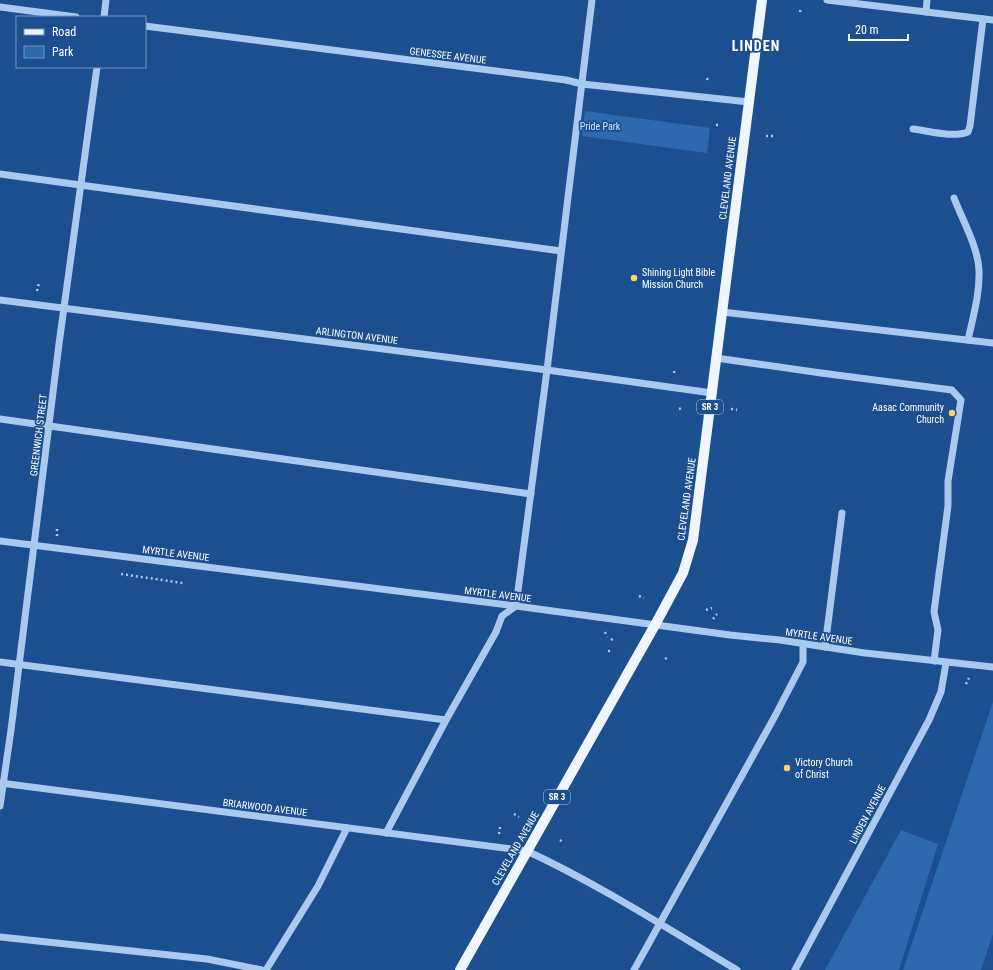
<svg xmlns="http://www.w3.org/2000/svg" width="993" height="970" font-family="'Roboto Condensed',sans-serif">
<rect width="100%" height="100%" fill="#1b4f8f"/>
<g fill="#2e69ad">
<polygon points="585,111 710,128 707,153 582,136"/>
<polygon points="993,702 993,934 981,970 903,970"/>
<polygon points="901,830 938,844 899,970 825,970"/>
</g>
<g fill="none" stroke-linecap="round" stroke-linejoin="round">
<g stroke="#a9c9ee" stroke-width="2.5" stroke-dasharray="2 3" stroke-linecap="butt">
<polyline points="800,12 801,7"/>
<polyline points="707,78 708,81"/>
<polyline points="716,125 721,125"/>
<polyline points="766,136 773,136"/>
<polyline points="37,291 39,283"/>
<polyline points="674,373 675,368"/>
<polyline points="679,409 682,408"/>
<polyline points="731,409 737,410"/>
<polyline points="57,536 57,529"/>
<polyline points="121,574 183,583"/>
<polyline points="639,596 644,598"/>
<polyline points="706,610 712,608"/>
<polyline points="713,619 717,614"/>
<polyline points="605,632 607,637"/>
<polyline points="611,640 614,638"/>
<polyline points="608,651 613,651"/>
<polyline points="665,658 669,660"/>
<polyline points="966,684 969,678"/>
<polyline points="514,814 519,817"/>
<polyline points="499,834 500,827"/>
<polyline points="560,840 564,843"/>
</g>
<g stroke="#a9c9ee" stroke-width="7">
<polyline points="827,0 993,20"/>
<polyline points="0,7 76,17"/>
<polyline points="926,12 927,0"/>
<polyline points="104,17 106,0"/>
<polyline points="145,26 566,80 582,84 749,102"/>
<path d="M913,129C929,131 953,138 968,132L970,126L983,19"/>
<polyline points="0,174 561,251"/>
<path d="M954,198C962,219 978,247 979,270C980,294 973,317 968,340"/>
<polyline points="0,300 547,370 712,393"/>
<polyline points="722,312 993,343"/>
<polyline points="716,358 821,373 952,390 961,400 948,481 948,506 934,612 938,630 934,661"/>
<polyline points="0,419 531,494"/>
<polyline points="0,541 516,606 730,635 780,640 865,653 993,667"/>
<polyline points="825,647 842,513"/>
<polyline points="0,662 446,720"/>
<path d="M0,783L527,851C600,885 668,929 737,970"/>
<polyline points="0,806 11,730 59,344 97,67"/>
<polyline points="386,833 446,720 496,632 502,616 516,606 547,370 592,0"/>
<polyline points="0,937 207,959 262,970"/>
<polyline points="266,970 318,886 347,828"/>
<polyline points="634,970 775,716 803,662 803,644"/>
<polyline points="795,970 929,720 941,692 946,663"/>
</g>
<polyline stroke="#f0f6ff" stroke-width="10" points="460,970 655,625 683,573 693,540 762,0"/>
</g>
<g fill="#ffd166" stroke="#1b4f8f" stroke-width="1.5">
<circle cx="634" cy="278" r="4"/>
<circle cx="952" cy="413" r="4"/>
<circle cx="787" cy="768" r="4"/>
</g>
<g text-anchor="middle" stroke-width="3.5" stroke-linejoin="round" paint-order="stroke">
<g fill="#1b4f8f" stroke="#bbcadd" stroke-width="1">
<rect x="697" y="400" width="26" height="14" rx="3"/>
<rect x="544" y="790" width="26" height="14" rx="3"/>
</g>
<g font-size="9" font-weight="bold" fill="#fff">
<text x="710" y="410">SR 3</text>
<text x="557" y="800">SR 3</text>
</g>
<g font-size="10" fill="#fff" stroke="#1b4f8f">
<text transform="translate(448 55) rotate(7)" y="4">GENESSEE AVENUE</text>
<text transform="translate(727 178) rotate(-83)" y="4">CLEVELAND AVENUE</text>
<text transform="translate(357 335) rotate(7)" y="4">ARLINGTON AVENUE</text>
<text transform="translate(38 435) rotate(-83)" y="4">GREENWICH STREET</text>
<text transform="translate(686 499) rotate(-82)" y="4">CLEVELAND AVENUE</text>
<text transform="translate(176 553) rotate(7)" y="4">MYRTLE AVENUE</text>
<text transform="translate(498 594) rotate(7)" y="4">MYRTLE AVENUE</text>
<text transform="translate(819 636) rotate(8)" y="4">MYRTLE AVENUE</text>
<text transform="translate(265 807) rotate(7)" y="4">BRIARWOOD AVENUE</text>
<text transform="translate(867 814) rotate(-62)" y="4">LINDEN AVENUE</text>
<text transform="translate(515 848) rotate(-60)" y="4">CLEVELAND AVENUE</text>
</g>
<g font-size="10" fill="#cfe3fa" stroke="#1b4f8f">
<text x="600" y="130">Pride Park</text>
</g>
<g font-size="10" fill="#fff" stroke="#1b4f8f" text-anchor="start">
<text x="642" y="276">Shining Light Bible<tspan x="642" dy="12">Mission Church</tspan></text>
<text x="944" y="411" text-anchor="end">Aasac Community<tspan x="944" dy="12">Church</tspan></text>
<text x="795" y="766">Victory Church<tspan x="795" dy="12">of Christ</tspan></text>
</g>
<g font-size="14" font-weight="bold" letter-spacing="1" fill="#fff" stroke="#1b4f8f">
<text x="756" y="51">LINDEN</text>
</g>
</g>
<rect x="16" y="16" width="130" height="52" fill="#1b4f8f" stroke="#7695bc"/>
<rect x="24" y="29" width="20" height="6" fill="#f0f6ff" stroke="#7695bc"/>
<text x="52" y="36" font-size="12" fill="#ffffff">Road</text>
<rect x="24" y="46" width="20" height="12" fill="#2e69ad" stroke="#7695bc"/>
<text x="52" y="56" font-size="12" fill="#ffffff">Park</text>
<path d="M849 34v6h59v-6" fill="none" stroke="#ffffff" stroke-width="2"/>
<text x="855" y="34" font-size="12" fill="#ffffff" stroke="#1b4f8f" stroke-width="3" paint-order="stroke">20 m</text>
</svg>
